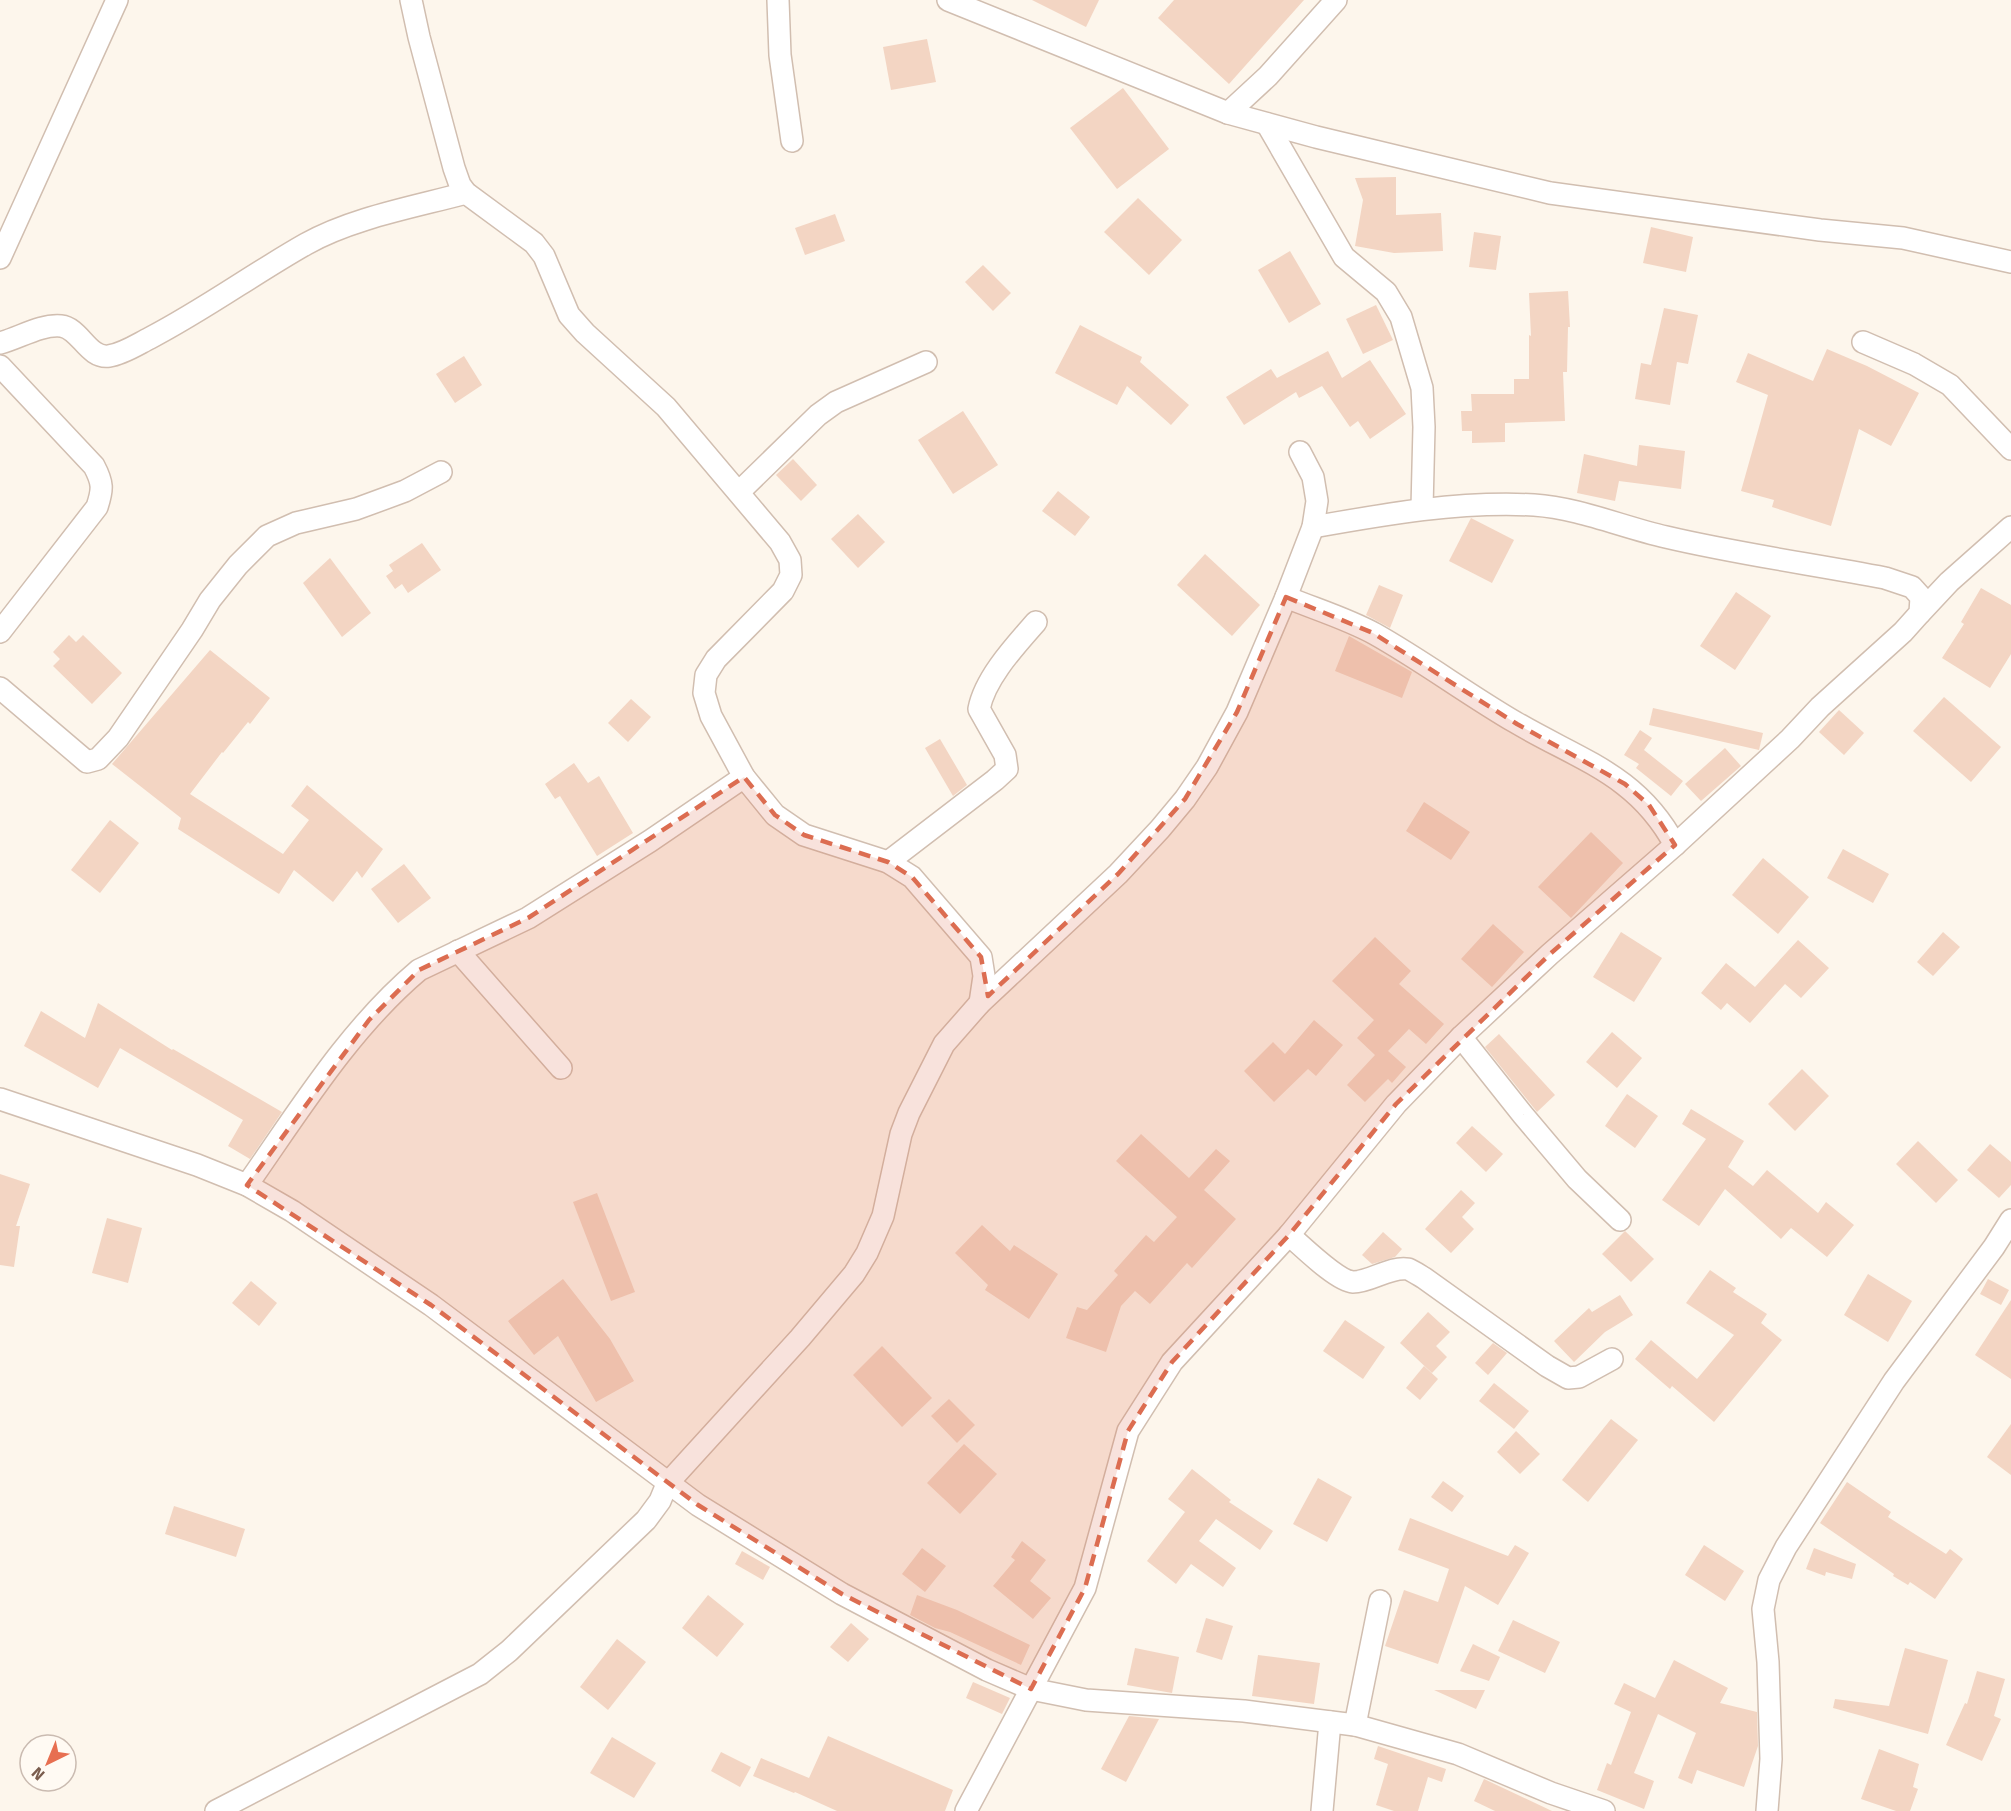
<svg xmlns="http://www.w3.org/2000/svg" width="2011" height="1811" font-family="'Fira Sans',sans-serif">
<rect width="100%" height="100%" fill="#fdf6ec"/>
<g fill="#f3d5c3">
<polygon points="1032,0 1099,0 1086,27"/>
<polygon points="1174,0 1304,0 1229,84 1158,18"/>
<polygon points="927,39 936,82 891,90 883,47"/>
<polygon points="1123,88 1169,149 1117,189 1070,128"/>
<polygon points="1396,177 1396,215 1441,213 1443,251 1394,253 1355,246 1363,200 1355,178"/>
<polygon points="1138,198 1182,240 1149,275 1104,232"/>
<polygon points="835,214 845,241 805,255 795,228"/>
<polygon points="1651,227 1693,237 1686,272 1643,263"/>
<polygon points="1474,232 1501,236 1496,270 1469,267"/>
<polygon points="1290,251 1321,304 1289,323 1258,270"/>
<polygon points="983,265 1011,293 993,311 965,282"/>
<polygon points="1568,291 1570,327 1568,327 1567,372 1563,372 1565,421 1505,423 1505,442 1472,443 1472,431 1462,431 1461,411 1472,411 1471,394 1514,394 1514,379 1529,379 1529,335 1531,336 1529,293"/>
<polygon points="1376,305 1393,340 1363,354 1346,319"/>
<polygon points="1664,308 1698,315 1688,364 1677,362 1670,405 1635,399 1641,363 1651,365"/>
<polygon points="1080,325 1142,357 1140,362 1189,405 1171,425 1127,386 1117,405 1055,373"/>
<polygon points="1827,349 1867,366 1919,393 1891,446 1859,429 1831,526 1772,507 1774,500 1741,491 1768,395 1736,382 1748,353 1813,381"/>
<polygon points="1328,351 1342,378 1370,360 1406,414 1370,439 1358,421 1350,427 1322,386 1299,398 1296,392 1244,425 1226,397 1271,369 1277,378"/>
<polygon points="464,356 482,385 455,403 436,374"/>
<polygon points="963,411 998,465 953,494 918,440"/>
<polygon points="1639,445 1685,451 1681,489 1619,481 1615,501 1577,493 1584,454 1637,466"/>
<polygon points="793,459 817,485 801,501 776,475"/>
<polygon points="1058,491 1090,517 1075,536 1042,511"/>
<polygon points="858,514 885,542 858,568 831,539"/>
<polygon points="1471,518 1514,540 1492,583 1449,561"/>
<polygon points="422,543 441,570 408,593 402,584 395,589 386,576 393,571 389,565"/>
<polygon points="1205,554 1260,605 1232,636 1177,585"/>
<polygon points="330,558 371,613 342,637 303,583"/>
<polygon points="1379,585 1403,595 1390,628 1366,615"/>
<polygon points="1981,588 2011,605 2011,654 1990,688 1942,658 1964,624 1961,622"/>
<polygon points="1736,592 1771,616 1735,670 1700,646"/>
<polygon points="69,635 76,642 83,635 122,673 92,704 53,666 60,659 53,652"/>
<polygon points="1349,636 1412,672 1402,698 1335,671"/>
<polygon points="210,650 270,698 250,724 248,722 223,753 222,752 190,794 283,854 309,820 291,806 307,785 383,849 362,878 357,871 333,902 294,870 279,894 178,829 181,818 112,764"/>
<polygon points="1944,697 2001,747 1971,782 1913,731"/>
<polygon points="631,699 651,717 628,742 608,723"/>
<polygon points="1653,708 1763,733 1759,750 1649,725"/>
<polygon points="1839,710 1864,733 1844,755 1819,732"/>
<polygon points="1640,730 1652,738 1644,750 1683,781 1671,796 1636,768 1639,764 1624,755"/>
<polygon points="940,739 967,785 953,796 925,748"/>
<polygon points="1725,748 1741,766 1701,801 1685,784"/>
<polygon points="574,763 588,783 599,776 633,833 597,856 560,796 555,799 545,784"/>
<polygon points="1424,802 1470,832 1451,860 1406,831"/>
<polygon points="110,820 139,843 100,893 71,870"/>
<polygon points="1591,832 1623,863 1571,918 1538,887"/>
<polygon points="1843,849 1889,874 1873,903 1827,878"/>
<polygon points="1763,858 1809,897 1778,934 1732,895"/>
<polygon points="404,864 431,898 398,923 371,889"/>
<polygon points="1493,924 1524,952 1492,987 1461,959"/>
<polygon points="1621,932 1662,958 1634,1002 1593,977"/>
<polygon points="1943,932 1960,947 1933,976 1917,962"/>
<polygon points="1375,937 1411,971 1399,984 1444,1024 1426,1044 1409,1029 1388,1051 1406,1067 1392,1083 1388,1079 1365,1102 1347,1085 1375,1055 1357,1038 1374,1020 1332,981"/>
<polygon points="1798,940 1829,968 1801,998 1785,984 1750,1023 1727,1003 1721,1010 1701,993 1726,963 1755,987"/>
<polygon points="98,1003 172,1050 173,1049 282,1112 250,1159 228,1146 243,1120 120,1048 98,1088 24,1046 41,1011 85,1038"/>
<polygon points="1314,1020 1343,1045 1316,1076 1308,1069 1274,1102 1244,1071 1273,1042 1285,1054"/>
<polygon points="1612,1032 1642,1058 1617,1088 1586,1062"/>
<polygon points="1499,1034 1555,1095 1537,1112 1485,1047"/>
<polygon points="1802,1069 1829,1096 1795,1131 1768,1104"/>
<polygon points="1627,1094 1658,1116 1635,1148 1605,1126"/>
<polygon points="1691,1109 1744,1141 1728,1167 1753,1186 1767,1170 1818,1213 1826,1202 1854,1225 1827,1257 1791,1228 1781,1239 1725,1189 1699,1226 1662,1200 1706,1139 1682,1124"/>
<polygon points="1472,1126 1503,1154 1486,1172 1456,1143"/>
<polygon points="1141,1134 1189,1178 1216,1149 1230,1161 1204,1190 1236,1219 1192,1268 1187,1263 1150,1304 1135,1291 1121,1306 1106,1352 1066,1338 1077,1307 1087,1310 1118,1275 1114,1271 1146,1235 1154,1242 1177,1217 1116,1161"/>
<polygon points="1918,1141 1958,1180 1936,1203 1896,1164"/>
<polygon points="1990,1144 2011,1162 2011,1185 1999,1198 1967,1170"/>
<polygon points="0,1174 30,1184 16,1226 20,1226 14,1267 0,1265"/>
<polygon points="1461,1190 1475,1203 1462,1217 1474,1229 1451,1253 1425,1229"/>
<polygon points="597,1193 635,1292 611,1301 573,1202"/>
<polygon points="107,1218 142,1228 128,1283 92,1273"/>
<polygon points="982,1225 1010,1251 1014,1245 1058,1274 1029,1319 985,1290 988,1285 955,1253"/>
<polygon points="1625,1231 1654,1259 1631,1282 1602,1254"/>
<polygon points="1383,1232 1402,1249 1395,1257 1372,1264 1362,1255"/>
<polygon points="1710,1270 1736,1288 1733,1292 1767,1314 1761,1323 1782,1340 1714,1422 1672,1386 1670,1389 1635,1359 1651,1340 1697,1379 1734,1335 1686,1303"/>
<polygon points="1868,1274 1912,1301 1888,1342 1844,1315"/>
<polygon points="563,1279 610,1339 634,1381 596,1402 558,1336 534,1355 508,1321"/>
<polygon points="1988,1279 2009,1290 2001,1305 1980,1294"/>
<polygon points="251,1281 277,1303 259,1326 232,1303"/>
<polygon points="1620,1295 1633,1315 1605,1332 1574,1362 1554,1341 1589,1308 1592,1312"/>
<polygon points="2011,1300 2011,1379 1975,1355"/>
<polygon points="1428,1312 1450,1332 1436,1346 1447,1357 1432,1373 1400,1343"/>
<polygon points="1345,1320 1385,1347 1363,1379 1323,1351"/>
<polygon points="1493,1343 1507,1353 1488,1375 1475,1363"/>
<polygon points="882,1346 932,1398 902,1427 853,1375"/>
<polygon points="1424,1366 1438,1379 1420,1400 1406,1388"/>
<polygon points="1494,1383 1529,1411 1514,1429 1479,1401"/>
<polygon points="949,1399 975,1425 957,1443 931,1416"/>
<polygon points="1611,1419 1638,1440 1588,1502 1562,1480"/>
<polygon points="2011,1424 2011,1475 1987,1457"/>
<polygon points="1516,1431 1540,1454 1520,1474 1497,1452"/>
<polygon points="964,1444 997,1474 960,1514 927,1483"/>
<polygon points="1192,1469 1231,1500 1229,1502 1273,1531 1260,1550 1216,1519 1199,1541 1236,1568 1223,1587 1191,1564 1176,1584 1147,1561 1185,1512 1168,1499"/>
<polygon points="1318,1478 1352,1497 1327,1542 1293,1524"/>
<polygon points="1443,1481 1464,1496 1452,1512 1431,1497"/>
<polygon points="1847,1482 1891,1512 1888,1517 1946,1554 1950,1549 1963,1559 1935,1599 1910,1582 1908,1585 1893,1576 1894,1574 1820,1523"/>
<polygon points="174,1506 245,1529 236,1557 165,1534"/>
<polygon points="1410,1518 1508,1556 1515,1545 1529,1553 1498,1605 1465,1586 1438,1664 1385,1646 1404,1590 1438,1602 1449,1569 1398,1550"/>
<polygon points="1022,1541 1046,1560 1030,1581 1051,1598 1033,1619 993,1586 1015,1560 1011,1557"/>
<polygon points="1704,1545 1744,1571 1725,1601 1685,1575"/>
<polygon points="922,1548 946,1566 925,1592 902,1574"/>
<polygon points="1814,1548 1856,1564 1852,1579 1826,1572 1825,1576 1806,1569"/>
<polygon points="742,1551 770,1567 763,1580 735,1564"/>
<polygon points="708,1595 744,1624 717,1657 682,1628"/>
<polygon points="917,1595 957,1610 1030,1645 1021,1665 950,1632 935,1628 910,1615"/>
<polygon points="1206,1618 1233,1626 1222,1660 1196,1652"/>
<polygon points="1513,1620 1560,1642 1545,1673 1498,1651"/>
<polygon points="851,1623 869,1639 848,1662 830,1647"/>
<polygon points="617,1639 646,1662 608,1710 580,1687"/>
<polygon points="1473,1644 1500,1657 1489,1681 1460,1671"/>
<polygon points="1135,1648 1179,1657 1172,1693 1127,1685"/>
<polygon points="1905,1648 1948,1660 1928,1734 1833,1708 1835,1699 1889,1706"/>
<polygon points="1258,1655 1320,1663 1314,1704 1252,1696"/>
<polygon points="1674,1660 1728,1688 1720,1703 1757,1712 1758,1746 1744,1787 1697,1770 1692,1784 1678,1778 1696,1733 1658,1714 1634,1773 1654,1781 1644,1809 1597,1790 1607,1763 1611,1765 1631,1712 1614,1704 1624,1683 1655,1698"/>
<polygon points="1977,1671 2005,1679 1994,1716 2001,1719 1982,1761 1946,1745 1965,1703 1967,1704"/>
<polygon points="973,1682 1010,1698 1002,1714 966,1698"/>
<polygon points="1434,1690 1485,1690 1476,1709"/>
<polygon points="1129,1716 1159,1719 1126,1782 1101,1769"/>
<polygon points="828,1736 953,1790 945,1811 837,1811 795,1792 794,1793 753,1776 761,1758 809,1778"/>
<polygon points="612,1737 656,1763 634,1798 590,1773"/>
<polygon points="1378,1746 1446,1769 1442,1782 1428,1777 1418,1811 1394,1811 1376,1805 1388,1764 1374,1759"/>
<polygon points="1879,1749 1919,1764 1913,1787 1918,1789 1910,1811 1896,1811 1861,1799"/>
<polygon points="721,1752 751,1767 740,1787 711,1771"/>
<polygon points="1484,1779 1552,1811 1495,1811 1474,1801"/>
</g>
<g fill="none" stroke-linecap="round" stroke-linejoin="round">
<g stroke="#d1beb0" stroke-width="24">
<g id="minor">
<polyline points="411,0 419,37 454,168 460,185 466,193 534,243 544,256 569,315 585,333 666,407 780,542 790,560 791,575 783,591 716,659 706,675 704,693 711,716 744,777 775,815 804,835 888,862 912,877 981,957 984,976 980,1003"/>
<polyline points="778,0 780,55 792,141"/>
<polyline points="948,0 1228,113 1316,137 1550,193 1820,230 1903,238 2011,262"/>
<polyline points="1228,113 1268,76 1336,0"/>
<polyline points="1267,124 1344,257 1386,292 1401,317 1422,388 1424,427 1422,508"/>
<polyline points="0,258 117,0"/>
<polyline points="1863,342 1914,364 1950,385 2011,449"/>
<path d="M0,343C19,338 41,324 61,326C80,328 88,359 109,356C123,354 138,344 150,338C204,310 253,274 306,244C352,218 414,207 466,193"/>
<path d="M0,366L94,466C103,483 103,489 97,507L0,632"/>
<polyline points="739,492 818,415 836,402 926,362"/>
<path d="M1286,597C1315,609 1348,619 1375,634C1423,661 1467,694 1515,722C1579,760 1637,774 1675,845"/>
<polyline points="1920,613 1949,582 2011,527"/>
<polyline points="0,688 87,762 98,759 118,738 192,630 210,600 238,565 267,536 296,523 356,509 405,491 441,472"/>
<path d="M888,862L995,780L1007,769L1005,755L979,709C985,678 1015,646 1036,622"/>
<polyline points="458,951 561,1068"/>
<polyline points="1461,1037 1523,1115 1577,1179 1620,1220"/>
<polyline points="0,1099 197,1165 247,1185 292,1211 431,1305 698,1505 842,1594 987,1670 1031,1689 1086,1700 1244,1711 1355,1725 1458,1754 1551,1793 1604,1811"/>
<path d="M247,1185C299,1111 349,1029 419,970L528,918L650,841L744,777"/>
<path d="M1289,1235C1302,1246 1337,1281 1353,1282C1371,1282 1390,1266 1408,1269C1413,1271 1419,1275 1424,1278L1547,1366L1568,1378L1579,1377L1612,1359"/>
<polyline points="1355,1725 1380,1601"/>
<polyline points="216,1811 480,1674 509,1651 646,1520 660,1501 667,1484 800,1338 854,1274 867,1253 883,1216 901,1134 909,1113 944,1044 980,1003 1118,874 1160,829 1185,799 1207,767 1237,712 1286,597 1313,527 1317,501 1313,477 1300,452"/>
<path d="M966,1811L1085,1588L1128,1431L1172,1362L1289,1235L1396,1104L1461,1037L1550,954L1675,845L1790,739L1820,707L1903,632L1920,613L1921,597L1912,587L1885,578C1812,564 1738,554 1666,537C1622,527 1579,508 1534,505C1459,501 1386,514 1313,527"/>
<polyline points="1322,1811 1330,1722"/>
<polyline points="1767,1811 1771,1759 1768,1662 1763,1609 1769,1580 1786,1547 1894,1381 1994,1247 2011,1220"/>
</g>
</g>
<use href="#minor" stroke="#fff" stroke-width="21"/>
</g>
<path fill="#dc6d51" fill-opacity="0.2" stroke="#dc6d51" stroke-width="4.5" stroke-dasharray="12 8" stroke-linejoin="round" d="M1286,597L1373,633L1517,724L1625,784L1649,805L1675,845L1550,954L1396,1104L1289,1235L1172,1362L1128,1431L1085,1588L1031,1689L842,1594L698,1505L431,1305L247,1185L369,1020L419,970L528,918L744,777L775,815L804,835L888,862L912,877L981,957L988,996L1118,874L1185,799L1237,712Z"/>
<g transform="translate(48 1763) rotate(223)"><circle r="28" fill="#fffaf3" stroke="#cabbb1" stroke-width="1.5"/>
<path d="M0-4.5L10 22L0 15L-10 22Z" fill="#e76f51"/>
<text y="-9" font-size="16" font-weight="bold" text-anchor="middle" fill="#7a5c4d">N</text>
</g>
</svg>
